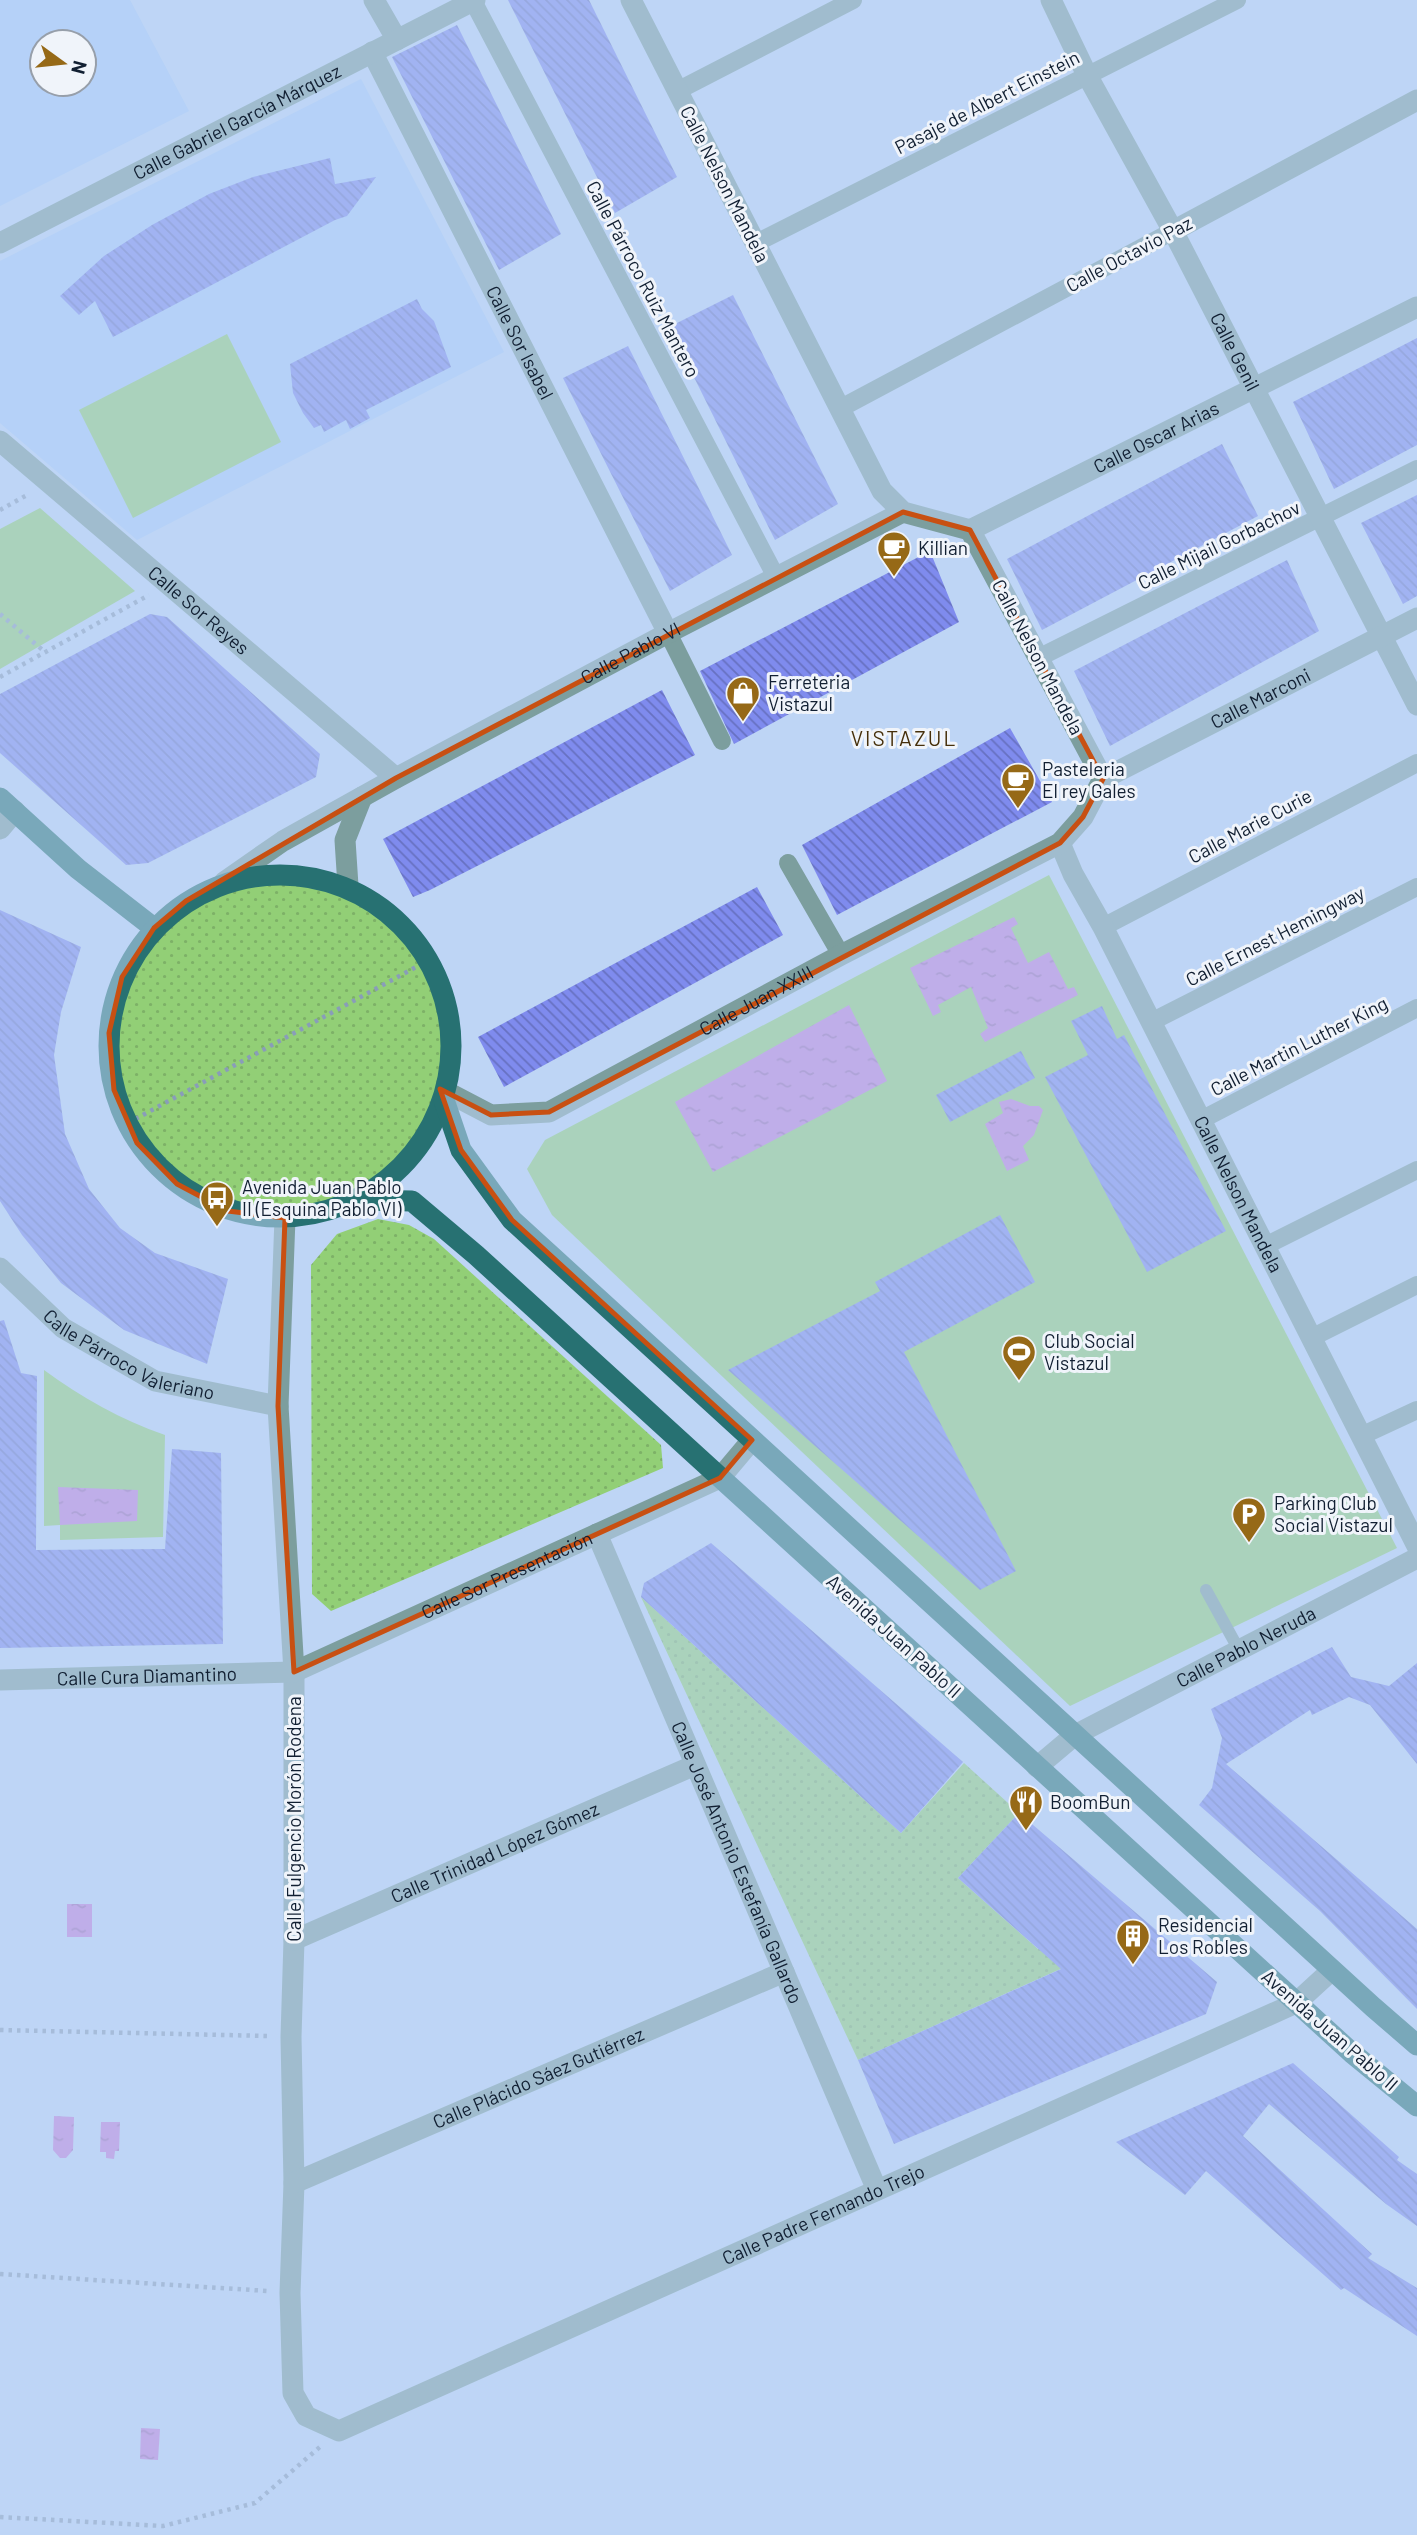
<svg xmlns="http://www.w3.org/2000/svg" width="1417" height="2535" font-family="Barlow,sans-serif">
<defs>
<pattern id="grass-dots" width="8" height="8" patternUnits="userSpaceOnUse" patternTransform="scale(1.75)"><rect width="8" height="8" fill="#92cf76"/><path d="M2 2h.1M6 6h.1" fill="none" stroke="#7db167" stroke-width="1.8" stroke-linecap="round"/></pattern>
<pattern id="water-ripples" width="26" height="14" patternUnits="userSpaceOnUse" patternTransform="scale(1.75)"><rect width="26" height="14" fill="#c17fd9"/><path d="M2 4q2-2 4 0t4 0M15 11q2-2 4 0t4 0" fill="none" stroke="#9b67b1"/></pattern>
<pattern id="building-back-hatch" width="6" height="6" patternUnits="userSpaceOnUse" patternTransform="scale(1.75)"><rect width="6" height="6" fill="#7f8bee"/><path d="M-1 5l2 2M0 0l6 6M5-1l2 2" fill="none" stroke="#6771c1"/></pattern>
</defs>
<rect width="100%" height="100%" fill="#bed5f5"/>
<g fill="#aaccfa" fill-rule="evenodd">
<path d="M0,0H130L189,111L0,206ZM84,42V84H42V42Z"/>
<polygon points="361,79 504,352 137,540 0,423 0,261"/>
</g>
<g fill="url(#grass-dots)">
<circle cx="280" cy="1047" r="170"/>
<polygon points="378,1219 409,1225 434,1239 661,1445 663,1468 331,1611 312,1594 311,1265 337,1234"/>
<polygon points="641,1597 901,1833 964,1763 1019,1813 958,1878 1038,1949 1134,1936 858,2060"/>
</g>
<g fill="#92cf76">
<polygon points="227,334 281,442 133,518 79,410"/>
<polygon points="40,508 135,591 0,669 0,529"/>
<polygon points="1049,875 1397,1548 1070,1706 552,1215 527,1169 545,1140"/>
<path d="M44,1370C81,1397 121,1420 165,1435L163,1537L60,1540V1525L44,1526Z"/>
</g>
<g fill="url(#water-ripples)">
<polygon points="1014,917 1018,924 1011,928 1028,963 1049,952 1068,989 1074,987 1078,995 985,1042 980,1034 988,1028 971,987 938,1005 941,1012 933,1016 910,968"/>
<polygon points="849,1005 887,1081 713,1172 675,1102"/>
<polygon points="1011,1099 1030,1106 1039,1106 1043,1110 1034,1135 1023,1146 1029,1160 1007,1171 985,1124 1003,1113 999,1102"/>
<polygon points="58,1487 138,1490 137,1521 60,1525"/>
<rect x="67" y="1904" width="25" height="33"/>
<polygon points="54,2116 74,2117 73,2150 66,2158 60,2158 53,2150"/>
<polygon points="101,2122 120,2122 119,2151 115,2151 114,2159 106,2158 106,2152 100,2152"/>
<polygon points="141,2428 160,2429 158,2460 140,2459"/>
</g>
<g fill="url(#building-back-hatch)">
<polygon points="508,0 589,0 677,177 615,213"/>
<polygon points="457,25 561,234 499,270 392,57"/>
<polygon points="330,158 335,184 376,177 347,216 335,220 113,337 95,301 79,315 60,296 104,256 152,225 209,194 253,177"/>
<polygon points="733,295 838,504 775,540 669,327"/>
<polygon points="417,299 422,309 434,321 451,367 366,410 370,418 350,429 346,420 324,432 321,425 314,428 303,413 293,393 290,364"/>
<polygon points="1417,338 1417,445 1334,489 1293,402"/>
<polygon points="628,346 732,555 670,591 563,378"/>
<polygon points="1222,444 1258,516 1042,630 1007,559"/>
<polygon points="1417,495 1417,596 1403,604 1361,523"/>
<polygon points="930,551 959,622 734,744 700,671"/>
<polygon points="1287,560 1319,631 1110,746 1074,671"/>
<polygon points="150,614 167,617 320,754 316,777 148,863 126,865 0,753 0,694"/>
<polygon points="662,690 695,755 430,890 413,897 383,839"/>
<polygon points="1010,728 1052,802 837,915 802,845"/>
<polygon points="757,887 783,935 504,1087 478,1037"/>
<polygon points="0,910 81,947 61,1012 54,1055 65,1134 89,1189 120,1228 155,1253 228,1279 207,1364 124,1330 61,1283 22,1235 0,1201"/>
<polygon points="1102,1006 1117,1039 1124,1035 1226,1231 1147,1272 1045,1077 1088,1055 1071,1021"/>
<polygon points="1021,1051 1035,1078 950,1122 936,1095"/>
<polygon points="1000,1215 1035,1282 904,1352 1016,1571 980,1590 728,1370 880,1291 875,1282"/>
<polygon points="4,1320 21,1373 37,1376 36,1550 165,1549 172,1449 221,1453 223,1644 0,1648 0,1321"/>
<polygon points="711,1543 963,1762 901,1833 641,1597 644,1583"/>
<polygon points="1332,1647 1351,1677 1389,1686 1417,1663 1417,1764 1370,1705 1349,1697 1312,1715 1310,1710 1226,1764 1417,1929 1417,2009 1320,1911 1199,1805 1212,1788 1222,1738 1211,1709"/>
<polygon points="1019,1813 1217,1982 1206,2014 894,2144 858,2060 1061,1969 958,1878"/>
<polygon points="1293,2063 1399,2157 1397,2160 1417,2174 1417,2226 1386,2204 1269,2104 1243,2136 1372,2254 1368,2258 1417,2288 1417,2336 1344,2288 1341,2290 1206,2171 1185,2195 1116,2142"/>
</g>
<g fill="none" stroke-linecap="round" stroke-linejoin="round">
<g stroke="#899db9" stroke-width="4.5" stroke-dasharray="3.5 5" stroke-linecap="butt">
<polyline points="0,510 27,495"/>
<polyline points="0,614 45,652"/>
<polyline points="0,677 149,595"/>
<polyline points="128,1123 429,960"/>
<polyline points="0,2030 269,2036"/>
<polyline points="0,2274 268,2291"/>
<polyline points="0,2517 163,2526 255,2503 321,2446"/>
</g>
<polyline stroke="#7c9e9e" stroke-width="12" points="1206,1590 1239,1650"/>
<g stroke="#7c9e9e" stroke-width="18">
<polyline points="473,1 776,577"/>
<polyline points="677,91 853,0"/>
<polyline points="756,243 1237,0"/>
<polyline points="841,408 1173,231"/>
<polyline points="668,633 722,741"/>
<polyline points="1038,658 1417,469"/>
<polyline points="788,863 841,955"/>
<polyline points="1103,927 1417,763"/>
<polyline points="1151,1022 1417,887"/>
<polyline points="1201,1120 1417,1008"/>
<polyline points="1265,1246 1417,1170"/>
<polyline points="1311,1338 1417,1285"/>
<polyline points="1361,1436 1417,1410"/>
</g>
<g stroke="#7c9e9e" stroke-width="21">
<polyline points="374,0 397,40"/>
<path id="s1" d="M1051,0L1087,75L1173,231L1417,705"/>
<path id="s2" d="M372,52L668,633"/>
<polyline points="1173,231 1417,100"/>
<path id="s3" d="M0,243L475,0"/>
<path id="s4" d="M0,441L396,778"/>
<path id="s5" d="M970,530L1417,307"/>
<path id="s6" d="M1103,779L1417,618"/>
<polyline points="0,829 15,811"/>
<path id="s7" d="M1060,843L1073,874L1103,927L1417,1546"/>
<path id="s8" d="M224,882L283,841L396,778L668,633L903,512"/>
<polyline points="348,886 345,840 362,797"/>
<path id="s9" d="M447,1092L491,1115L549,1112L841,955L1060,843L1083,817L1103,779L970,530L903,512L882,491L631,0"/>
<path id="s10" d="M285,1218L278,1406L294,1672V1940L291,2037L294,2183L290,2293L293,2393L306,2416L339,2431L1296,2003L1332,1970"/>
<path id="s11" d="M0,1268L63,1328L155,1381L278,1406"/>
<path id="s12" d="M597,1534L877,2190"/>
<path id="s13" d="M0,1680L294,1672L720,1478L752,1440"/>
<path id="s14" d="M1037,1767L1075,1735L1417,1558"/>
<path id="s15" d="M294,1940L695,1765"/>
<path id="s16" d="M294,2183L784,1972"/>
</g>
<g stroke="#277172" stroke-width="21">
<polyline points="0,798 78,869 154,928"/>
<circle cx="280" cy="1046" r="171"/>
<polyline points="444,1100 461,1150 512,1220 1373,2007 1417,2045"/>
<polyline points="357,1200 412,1201 476,1255 1352,2053 1417,2106"/>
</g>
</g>
<path d="M0 0H1417V2535H0ZM903,512L970,530L1103,779L1083,817L1060,843L549,1112L491,1115L440,1089L461,1150L512,1220L752,1440L720,1478L294,1672L278,1406L285,1218L228,1211L177,1184L137,1143L114,1090L109,1033L122,977L154,928L186,901L396,778Z" fill="#bed5f5" fill-opacity=".55" fill-rule="evenodd"/>
<path fill="none" stroke="#c85012" stroke-width="5" stroke-linejoin="round" d="M903,512L970,530L1103,779L1083,817L1060,843L549,1112L491,1115L440,1089L461,1150L512,1220L752,1440L720,1478L294,1672L278,1406L285,1218L228,1211L177,1184L137,1143L114,1090L109,1033L122,977L154,928L186,901L396,778Z"/>
<defs>
<g id="cafe-pin" transform="scale(1.75)"><path d="M0 17L-7.5 6A9.5 9.5 0 1 1 7.5 6Z" fill="#966917" stroke="#f0f4fa"/><path d="M-5.5-4.5H6V0H3Q3 3.5 0 3.5H-2.5Q-5.5 3.5-5.5 0ZM3-3.2v2h1.7v-2ZM-6 4.5H4V6H-6Z" fill="#fff"/></g>
<g id="shop-pin" transform="scale(1.75)"><path d="M0 17L-7.5 6A9.5 9.5 0 1 1 7.5 6Z" fill="#966917" stroke="#f0f4fa"/><path d="M-5-2.5h2.3a2.7 3.5 0 0 1 5.4 0H5L5.5 6h-11ZM-1.5-2.5h3a1.5 2.3 0 0 0-3 0Z" fill="#fff"/></g>
<g id="bus-pin" transform="scale(1.75)"><path d="M0 17L-7.5 6A9.5 9.5 0 1 1 7.5 6Z" fill="#966917" stroke="#f0f4fa"/><path d="M-5-6H5V4H4V6H2V4H-2V6H-4V4H-5ZM-3.5-4V0h7V-4ZM-3.5 1.2v1.5H-2V1.2ZM2 1.2v1.5H3.5V1.2Z" fill="#fff"/></g>
<g id="stadium-pin" transform="scale(1.75)"><path d="M0 17L-7.5 6A9.5 9.5 0 1 1 7.5 6Z" fill="#966917" stroke="#f0f4fa"/><path d="M0-5a6.5 5 0 1 0 0 10a6.5 5 0 1 0 0-10ZM-3.5-1.8h7v3.6h-7Z" fill="#fff"/></g>
<g id="parking-pin" transform="scale(1.75)"><path d="M0 17L-7.5 6A9.5 9.5 0 1 1 7.5 6Z" fill="#966917" stroke="#f0f4fa"/><path d="M-3.5-5.5H1a3.5 3.5 0 0 1 0 7H-1V5.5H-3.5ZM-1-3.4V-.6H.8a1.4 1.4 0 0 0 0-2.8Z" fill="#fff"/></g>
<g id="restaurant-pin" transform="scale(1.75)"><path d="M0 17L-7.5 6A9.5 9.5 0 1 1 7.5 6Z" fill="#966917" stroke="#f0f4fa"/><path d="M-5-6h1v4h1v-4h1v4h1v-4h1v5L-1.5 .5V6h-2V.5L-5-1ZM5-6V6H3V1.5H1.5Q1.5-4 5-6Z" fill="#fff"/></g>
<g id="building-pin" transform="scale(1.75)"><path d="M0 17L-7.5 6A9.5 9.5 0 1 1 7.5 6Z" fill="#966917" stroke="#f0f4fa"/><path d="M-4-6H4V6H1V3H-1V6H-4ZM-2.5-4.3h1.7v1.8h-1.7ZM.8-4.3h1.7v1.8H.8ZM-2.5-1h1.7V.8h-1.7ZM.8-1h1.7V.8H.8Z" fill="#fff"/></g>
</defs>
<g fill-rule="evenodd">
<use href="#cafe-pin" x="894" y="548"/>
<use href="#shop-pin" x="743" y="693"/>
<use href="#cafe-pin" x="1018" y="780"/>
<use href="#bus-pin" x="217" y="1198"/>
<use href="#stadium-pin" x="1019" y="1352"/>
<use href="#parking-pin" x="1249" y="1514"/>
<use href="#restaurant-pin" x="1026" y="1802"/>
<use href="#building-pin" x="1133" y="1936"/>
</g>
<g text-anchor="middle" stroke-width="6" stroke-linejoin="round" paint-order="stroke">
<g font-size="19" fill="#111f32" stroke="#f0f4fa">
<text transform="translate(987 102) rotate(-27)" y="7">Pasaje de Albert Einstein</text>
<text dy="7" stroke="none"><textPath href="#s3" startOffset="266">Calle Gabriel García Márquez</textPath></text>
<text transform="translate(725 184) rotate(63)" y="7">Calle Nelson Mandela</text>
<text transform="translate(1129 254) rotate(-28)" y="7">Calle Octavio Paz</text>
<text transform="translate(643 279) rotate(62)" y="7">Calle Párroco Ruiz Mantero</text>
<text dy="7" stroke="none"><textPath href="#s2" startOffset="326">Calle Sor Isabel</textPath></text>
<text dy="7" stroke="none"><textPath href="#s1" startOffset="397">Calle Genil</textPath></text>
<text dy="7" stroke="none"><textPath href="#s5" startOffset="208">Calle Oscar Arias</textPath></text>
<text transform="translate(1219 545) rotate(-26)" y="7">Calle Mijail Gorbachov</text>
<text dy="7" stroke="none"><textPath href="#s4" startOffset="261">Calle Sor Reyes</textPath></text>
<text dy="7" stroke="none"><textPath href="#s8" startOffset="467">Calle Pablo VI</textPath></text>
<text transform="translate(1038 657) rotate(62)" y="7">Calle Nelson Mandela</text>
<text dy="7" stroke="none"><textPath href="#s6" startOffset="177">Calle Marconi</textPath></text>
<text transform="translate(1250 826) rotate(-28)" y="7">Calle Marie Curie</text>
<text transform="translate(1275 936) rotate(-27)" y="7">Calle Ernest Hemingway</text>
<text dy="7" stroke="none"><textPath href="#s9" startOffset="343">Calle Juan XXIII</textPath></text>
<text transform="translate(1299 1046) rotate(-27)" y="7">Calle Martin Luther King</text>
<text dy="7" stroke="none"><textPath href="#s7" startOffset="394">Calle Nelson Mandela</textPath></text>
<text dy="7" stroke="none"><textPath href="#s11" startOffset="159">Calle Párroco Valeriano</textPath></text>
<text dy="7" stroke="none"><textPath href="#s13" startOffset="528">Calle Sor Presentación</textPath></text>
<text transform="translate(894 1636) rotate(42)" y="7">Avenida Juan Pablo II</text>
<text dy="7" stroke="none"><textPath href="#s14" startOffset="242">Calle Pablo Neruda</textPath></text>
<text dy="7" stroke="none"><textPath href="#s13" startOffset="147">Calle Cura Diamantino</textPath></text>
<text transform="translate(294 1819) rotate(-90)" y="7">Calle Fulgencio Morón Rodena</text>
<text dy="7" stroke="none"><textPath href="#s15" startOffset="219">Calle Trinidad López Gómez</textPath></text>
<text dy="7" stroke="none"><textPath href="#s12" startOffset="357">Calle José Antonio Estefanía Gallardo</textPath></text>
<text transform="translate(1330 2030) rotate(41)" y="7">Avenida Juan Pablo II</text>
<text dy="7" stroke="none"><textPath href="#s16" startOffset="266">Calle Plácido Sáez Gutiérrez</textPath></text>
<text dy="7" stroke="none"><textPath href="#s10" startOffset="1769">Calle Padre Fernando Trejo</textPath></text>
</g>
<g font-size="19" fill="#111f32" stroke="#f0f4fa" text-anchor="start">
<text x="918" y="555">Killian</text>
<text x="768" y="689">Ferreteria<tspan x="768" dy="22">Vistazul</tspan></text>
<text x="1042" y="776">Pasteleria<tspan x="1042" dy="22">El rey Gales</tspan></text>
<text x="242" y="1194">Avenida Juan Pablo<tspan x="242" dy="22">II (Esquina Pablo VI)</tspan></text>
<text x="1044" y="1348">Club Social<tspan x="1044" dy="22">Vistazul</tspan></text>
<text x="1274" y="1510">Parking Club<tspan x="1274" dy="22">Social Vistazul</tspan></text>
<text x="1050" y="1809">BoomBun</text>
<text x="1158" y="1932">Residencial<tspan x="1158" dy="22">Los Robles</tspan></text>
</g>
<g font-size="21" letter-spacing="2" fill="#46300b" stroke="#f0f4fa">
<text x="904" y="746">VISTAZUL</text>
</g>
</g>
<g transform="translate(63 63) rotate(105)"><circle r="33" fill="#f0f4fa" stroke="#979faa" stroke-width="2"/>
<path d="M0-5L12 26L0 18L-12 26Z" fill="#966917"/>
<text y="-10" font-size="19" font-weight="bold" text-anchor="middle" fill="#111f32">N</text>
</g>
</svg>
